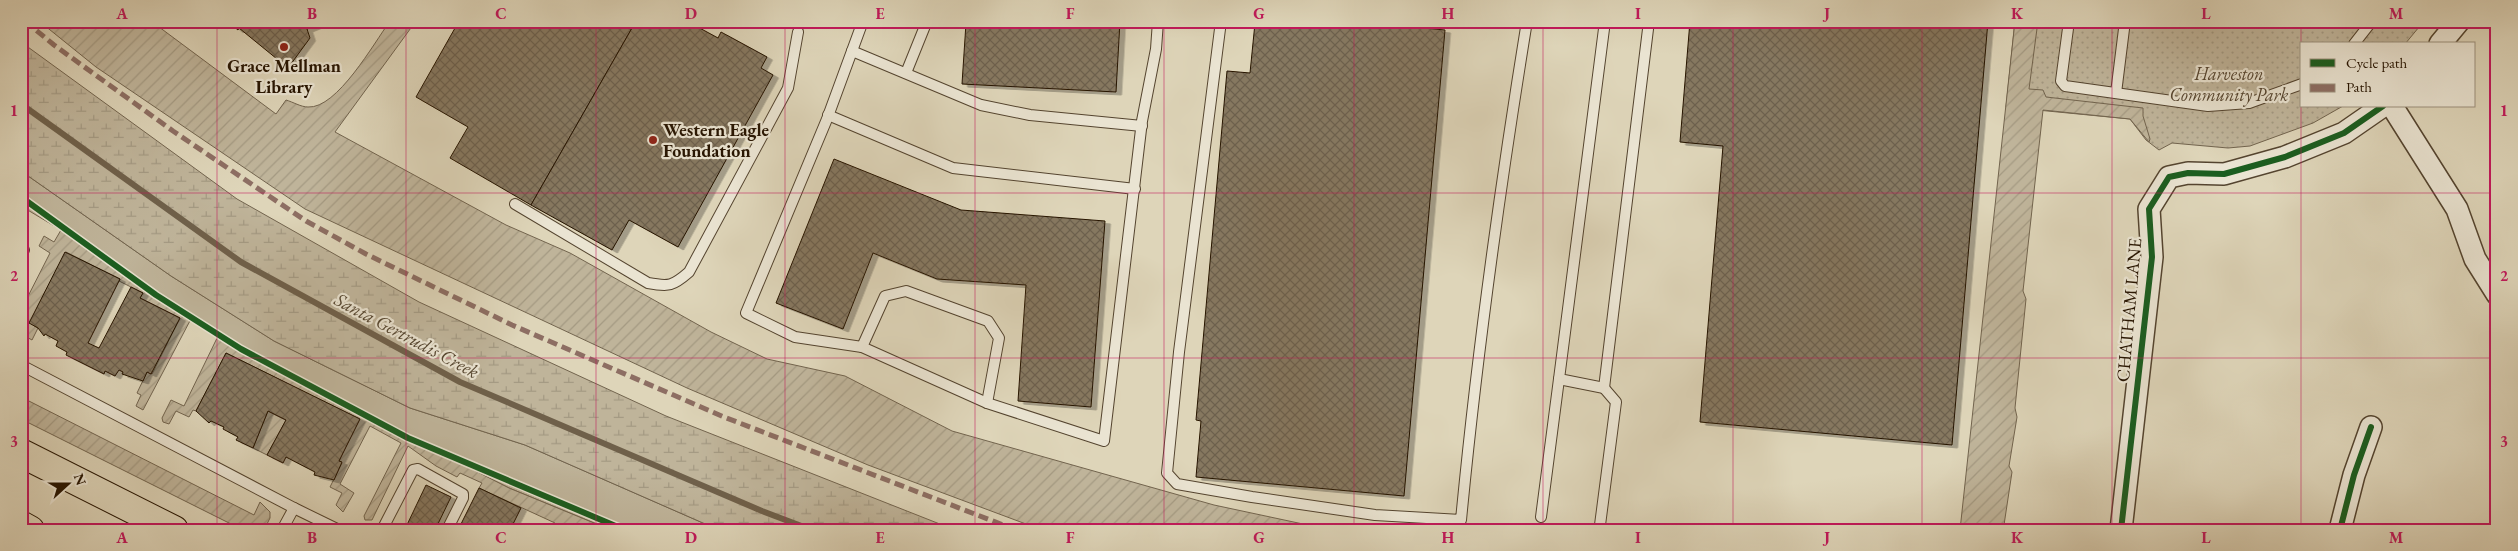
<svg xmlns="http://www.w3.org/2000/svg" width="2518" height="551" font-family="'EB Garamond',serif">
<defs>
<pattern id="wetland-marsh" width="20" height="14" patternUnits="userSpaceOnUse" patternTransform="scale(1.25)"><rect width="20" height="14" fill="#bfb49a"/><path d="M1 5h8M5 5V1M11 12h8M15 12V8" fill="none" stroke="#a49a83"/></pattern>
<pattern id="park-dots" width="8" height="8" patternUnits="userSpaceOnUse" patternTransform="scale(1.25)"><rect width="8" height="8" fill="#bfb49a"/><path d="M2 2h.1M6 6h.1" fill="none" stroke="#a49a83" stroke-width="1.8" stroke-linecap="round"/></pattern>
<pattern id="garden-furrows" width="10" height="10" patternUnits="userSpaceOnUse" patternTransform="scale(1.25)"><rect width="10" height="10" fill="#bfb49a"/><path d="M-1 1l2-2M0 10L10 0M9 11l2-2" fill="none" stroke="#a49a83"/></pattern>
<pattern id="building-cross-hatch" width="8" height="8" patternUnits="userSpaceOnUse" patternTransform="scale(1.25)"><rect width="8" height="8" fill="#867861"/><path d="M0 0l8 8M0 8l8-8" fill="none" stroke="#6d614e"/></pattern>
<filter id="shadow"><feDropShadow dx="5.5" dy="3" stdDeviation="0" flood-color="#0004"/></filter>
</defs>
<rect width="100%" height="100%" fill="#ded5b9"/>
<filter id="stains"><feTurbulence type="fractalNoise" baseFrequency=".004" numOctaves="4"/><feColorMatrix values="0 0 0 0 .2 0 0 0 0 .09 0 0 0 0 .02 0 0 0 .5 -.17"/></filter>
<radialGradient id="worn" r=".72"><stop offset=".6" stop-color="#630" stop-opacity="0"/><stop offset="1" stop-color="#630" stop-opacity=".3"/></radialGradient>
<polygon fill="#bfb49a" stroke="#72644e" points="21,171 171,276 274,341 410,408 525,445 719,530 611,530 509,488 411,440 241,348 61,230 21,206"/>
<polygon fill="url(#wetland-marsh)" stroke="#72644e" points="21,42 237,199 419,302 666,416 955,530 719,530 525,445 410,408 274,341 171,276 21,171"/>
<polygon fill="url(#park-dots)" stroke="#72644e" points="2015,21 2424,21 2405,44 2302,44 2302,106 2343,106 2313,123 2250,146 2228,148 2172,143 2159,150 2146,140 2130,119 2006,107"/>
<g fill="url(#garden-furrows)" stroke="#72644e">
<path d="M39,21H151L276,114L286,100C293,102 301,107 308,107C337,109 374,43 390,21H416L335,132L506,225L570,253L711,332L767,359L845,376L952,431L1214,505L1331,530H1042L868,465L687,388L305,209L96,67Z"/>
<polygon points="2015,21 2038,21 2029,89 2043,90 2046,97 2143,108 2143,116 2150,139 2149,142 2130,119 2043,110 2023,291 2026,299 2015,408 2017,417 2009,466 2012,472 2004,525 2006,530 1960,530"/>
<polygon points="61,230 192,317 143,410 136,406 141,395 137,393 147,372 152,374 180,318 140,298 143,293 119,281 120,279 66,252 30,323 38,328 32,340 21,334 21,310 50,253 39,246 44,236 54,242"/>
<polygon points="219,334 241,348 360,412 509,488 611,530 573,530 568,527 566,530 552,530 555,523 479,488 482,483 460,473 457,477 436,466 408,446 372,520 365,520 364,516 401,443 370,426 340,484 354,493 343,512 336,505 342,493 330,487 342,463 339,461 359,419 226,353 196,411 193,410 189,417 176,411 169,424 163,422 162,418 171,400 184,406"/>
<polygon points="21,397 254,515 260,502 270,512 270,518 264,530 243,530 21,419"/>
<polygon points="268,411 286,420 267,455 253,448"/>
</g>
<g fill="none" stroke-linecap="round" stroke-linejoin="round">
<polyline stroke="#6f604a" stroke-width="6" points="21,104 241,262 460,382 762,511 812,530"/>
</g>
<g fill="url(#building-cross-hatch)" stroke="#261401" filter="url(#shadow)">
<polygon points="227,21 316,21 317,25 307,29 310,38 288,68 239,28 238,30"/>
<polygon points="459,21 636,21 531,205 450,158 468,127 416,97"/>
<polygon points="636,21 696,21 694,25 718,38 721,32 767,57 761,68 773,75 678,247 629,220 612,250 531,205"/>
<polygon points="961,21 1120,21 1116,92 962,84 966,23"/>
<polygon points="1307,21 1351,21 1445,30 1404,496 1196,477 1201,421 1196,420 1227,71 1250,73 1255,23 1307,28"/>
<polygon points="1690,21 1988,21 1952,445 1700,422 1723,146 1680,142"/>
<polygon points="834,159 961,210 1105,221 1091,407 1018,401 1026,285 937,279 873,253 843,329 776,303"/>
<polygon points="65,252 120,279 88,343 99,348 131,287 143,293 140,298 180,318 151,374 147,372 143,381 122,374 123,372 119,370 115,376 105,371 104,374 66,355 67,352 56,346 58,341 45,334 44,336 38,328 29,323"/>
<polygon points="226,353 360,419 339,461 342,462 334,480 314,475 315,472 286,457 283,463 267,455 286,420 268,411 253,448 236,440 238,437 223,429 224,427 211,421 209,423 196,411"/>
<polygon points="426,485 451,497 435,530 393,530 396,525 405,529"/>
<polygon points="479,488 521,508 510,530 458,530"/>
</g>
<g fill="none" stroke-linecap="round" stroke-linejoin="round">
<g stroke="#54442f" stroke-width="12">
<g id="service">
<polyline points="863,21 827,119 746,313 795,337 862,347 987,403 1104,441 1142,121 1156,49 1158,21"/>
<path d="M1221,21L1179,352L1167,473L1177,484L1252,497L1375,515L1461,520C1477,353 1500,187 1527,21"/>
<polyline points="1605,21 1559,379 1604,388 1649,21"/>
<polyline points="2069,21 2061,81 2065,86 2208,106 2249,103 2302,84"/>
<polyline points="2354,44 2372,21"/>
<polyline points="852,51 981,105 1030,115 1142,126"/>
<polyline points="906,73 927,21"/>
<polyline points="2116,93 2125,21"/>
<polyline points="828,115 953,168 1135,189"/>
<path d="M515,204L648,283C669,287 673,286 689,272L788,88L798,32"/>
<polyline points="21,248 24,250 21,255"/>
<polyline points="862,347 885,296 906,291 988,321 999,338 987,403"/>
<polyline points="21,365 294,508"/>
<polyline points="1541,517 1559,379"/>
<polyline points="1600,525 1616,402 1604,388"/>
<polyline points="282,530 294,508 339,530"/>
<polyline points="382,530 413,470 418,469 463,494 463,498 447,530"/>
</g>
</g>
<g stroke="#54442f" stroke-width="24">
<g id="minor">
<polyline points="2440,44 2459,21"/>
<polyline points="2392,106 2457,209 2475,259 2497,294"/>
<polyline points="2121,530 2152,257 2149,209 2169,177 2188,173 2224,174 2285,157 2344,133 2383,106"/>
<polyline points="2340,530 2354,475 2371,427"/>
</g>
</g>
<g stroke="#261401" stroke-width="30">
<g id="primary">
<polyline points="21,453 174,530"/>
<polyline points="21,525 30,530"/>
</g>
</g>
<use href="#service" stroke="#eae4d2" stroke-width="10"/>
<use href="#minor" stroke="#eae4d2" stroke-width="21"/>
<use href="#primary" stroke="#ded5b9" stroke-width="28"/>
<polyline stroke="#8d6e63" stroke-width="5" stroke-dasharray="10 5" stroke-linecap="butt" points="25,21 54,45 173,131 306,221 366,254 512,325 724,417 1016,530"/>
<g stroke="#eae4d2" stroke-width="9">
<g id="cycleway">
<polyline points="21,197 156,295 241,349 408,438 625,530"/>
<polyline points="2121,530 2152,257 2149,209 2169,177 2188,173 2224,174 2285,157 2344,133 2383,106"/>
<polyline points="2340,530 2354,475 2371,427"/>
</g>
</g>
<use href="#cycleway" stroke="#1b5e20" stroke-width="6"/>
</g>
<path fill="none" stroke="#c2185b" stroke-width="1" stroke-opacity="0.55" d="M217,21V530M406,21V530M596,21V530M785,21V530M975,21V530M1164,21V530M1354,21V530M1543,21V530M1733,21V530M1922,21V530M2112,21V530M2301,21V530M21,193H2497M21,358H2497"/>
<g fill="#8f2418" stroke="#eae4d2" stroke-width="2">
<circle cx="284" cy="47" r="5"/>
<circle cx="653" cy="140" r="5"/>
</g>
<g text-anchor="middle" stroke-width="4.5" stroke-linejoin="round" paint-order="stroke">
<g font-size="18" font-weight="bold" fill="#261401" stroke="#eae4d2">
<text x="284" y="72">Grace Mellman<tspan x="284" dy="21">Library</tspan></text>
<text x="663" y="136" text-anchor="start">Western Eagle<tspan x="663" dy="21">Foundation</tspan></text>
</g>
<g font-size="18" font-style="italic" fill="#54442f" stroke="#eae4d2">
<text x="2229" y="80">Harveston<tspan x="2229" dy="21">Community Park</tspan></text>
</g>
<g font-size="18" fill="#261401" stroke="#eae4d2">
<text transform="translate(2129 310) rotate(-85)" y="6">CHATHAM LANE</text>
</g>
<g font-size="19" font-style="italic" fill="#564731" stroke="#eae4d2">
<text transform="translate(407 335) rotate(28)" y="7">Santa Gertrudis Creek</text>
</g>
</g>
<rect width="2518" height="551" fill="none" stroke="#ded5b9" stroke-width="55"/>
<rect x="2300" y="42" width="175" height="65" fill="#eae4d2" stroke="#9c917e"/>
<rect x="2310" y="59" width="25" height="8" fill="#1b5e20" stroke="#9c917e"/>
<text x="2346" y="68" font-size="15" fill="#261401">Cycle path</text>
<rect x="2310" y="84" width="25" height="8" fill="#8d6e63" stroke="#9c917e"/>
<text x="2346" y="92" font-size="15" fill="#261401">Path</text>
<g transform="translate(68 484) rotate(69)" stroke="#eae4d2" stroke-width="4" paint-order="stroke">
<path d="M0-4L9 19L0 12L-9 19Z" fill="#261401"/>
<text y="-8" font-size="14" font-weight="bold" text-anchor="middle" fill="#261401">N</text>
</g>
<rect x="28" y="28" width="2462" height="496" fill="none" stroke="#c2185b" stroke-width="2"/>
<g font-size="16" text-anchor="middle" font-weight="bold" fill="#c2185b">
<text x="122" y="19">A</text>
<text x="312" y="19">B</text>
<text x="501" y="19">C</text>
<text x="691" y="19">D</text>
<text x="880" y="19">E</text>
<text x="1070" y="19">F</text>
<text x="1259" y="19">G</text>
<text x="1448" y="19">H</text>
<text x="1638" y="19">I</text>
<text x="1827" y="19">J</text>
<text x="2017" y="19">K</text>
<text x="2206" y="19">L</text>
<text x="2396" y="19">M</text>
<text x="14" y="116">1</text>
<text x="2504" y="116">1</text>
<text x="14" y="281">2</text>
<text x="2504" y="281">2</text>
<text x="14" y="447">3</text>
<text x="2504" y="447">3</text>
<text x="122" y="543">A</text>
<text x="312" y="543">B</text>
<text x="501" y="543">C</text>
<text x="691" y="543">D</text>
<text x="880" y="543">E</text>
<text x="1070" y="543">F</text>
<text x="1259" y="543">G</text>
<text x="1448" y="543">H</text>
<text x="1638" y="543">I</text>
<text x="1827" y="543">J</text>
<text x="2017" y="543">K</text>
<text x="2206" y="543">L</text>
<text x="2396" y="543">M</text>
</g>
<rect width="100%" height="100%" filter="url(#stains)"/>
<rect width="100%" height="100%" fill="url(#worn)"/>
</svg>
